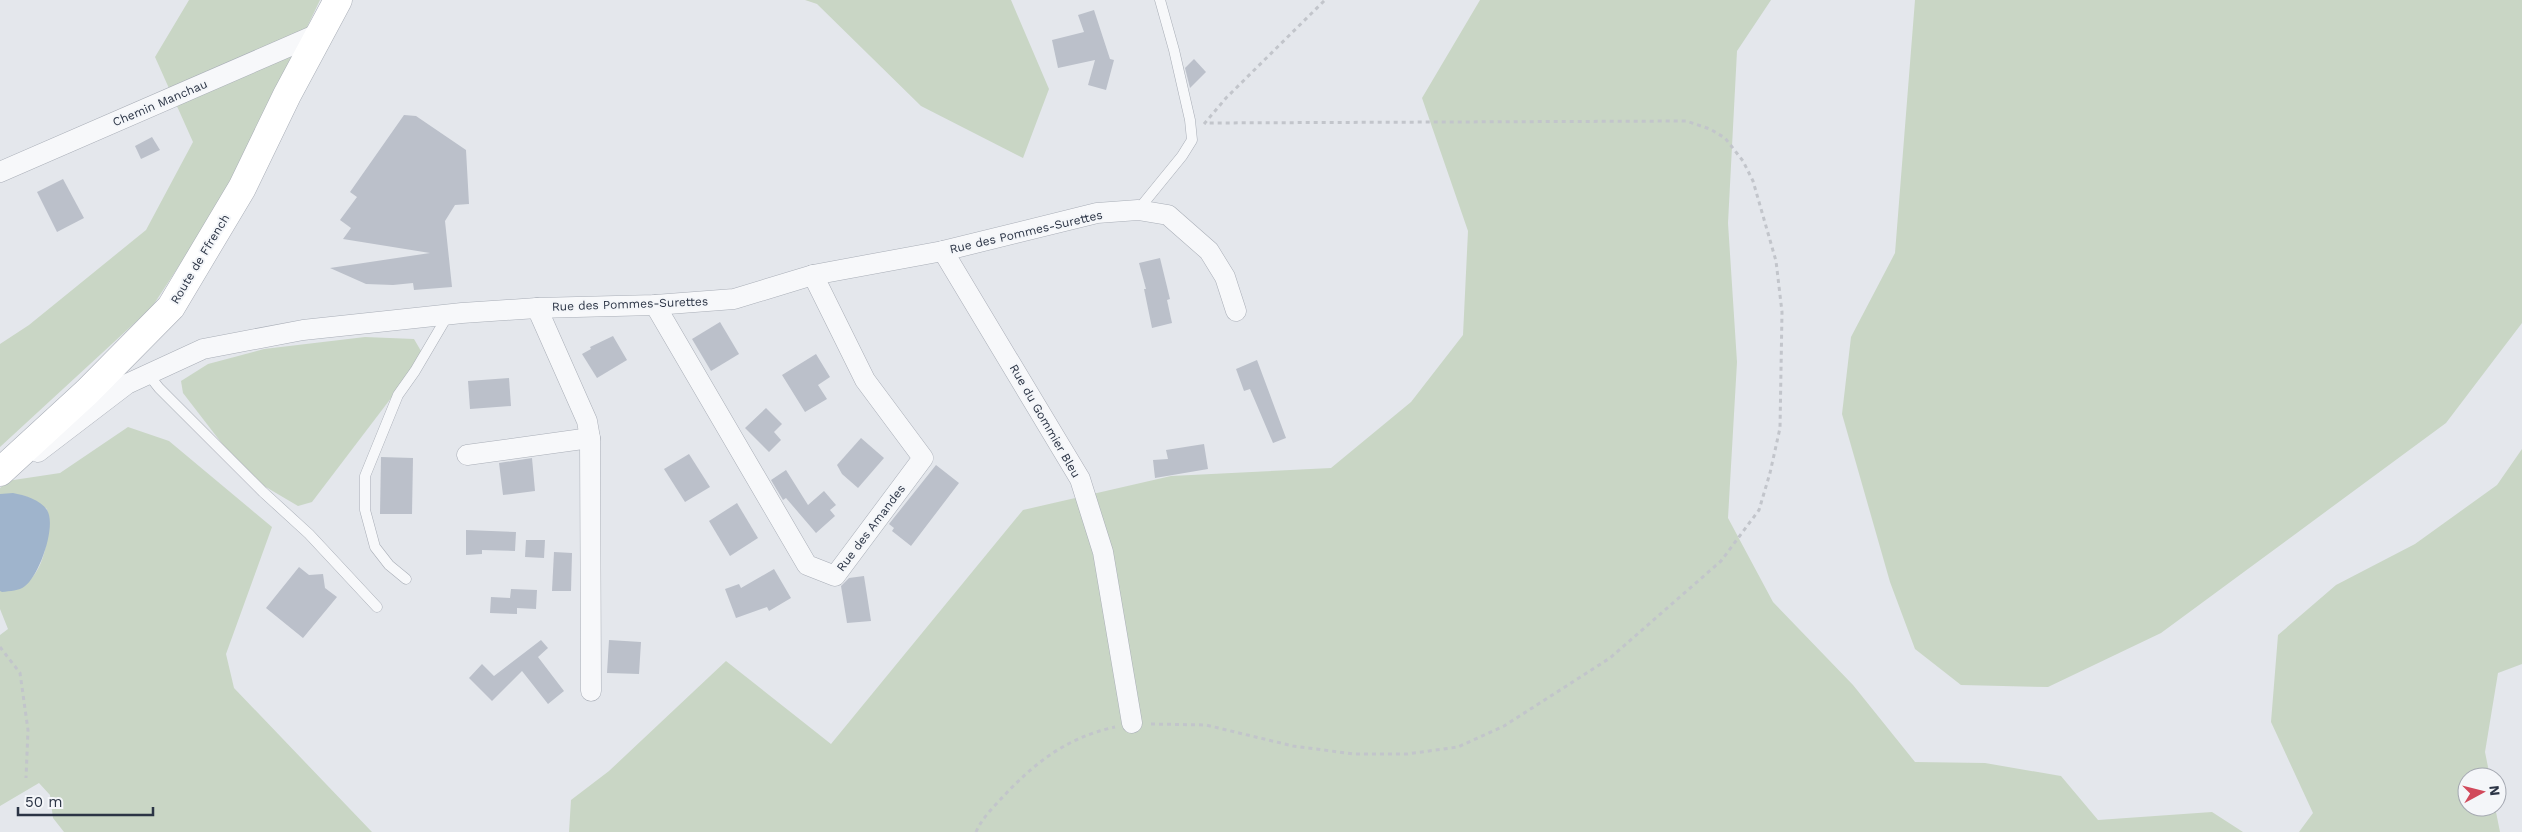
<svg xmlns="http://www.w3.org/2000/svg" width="2522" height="832" font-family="'Work Sans',sans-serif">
<rect width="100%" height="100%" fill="#e4e7ec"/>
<g fill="#c9d6c5">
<polygon points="189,0 320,0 230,188 152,307 0,447 0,344 29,325 146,230 193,142 155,57"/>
<polygon points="805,0 1011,0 1049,89 1023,158 921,106 817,4"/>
<polygon points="1480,0 1771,0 1737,51 1728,223 1737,362 1728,518 1773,602 1853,685 1915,762 1985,763 2061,776 2098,820 2212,812 2243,832 569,832 571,800 609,771 726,661 831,744 1023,510 1171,476 1331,468 1411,402 1463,335 1468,231 1422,98"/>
<polygon points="1915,0 2522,0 2522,323 2446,423 2161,633 2048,687 1961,685 1915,649 1890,582 1842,414 1851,337 1895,253"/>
<polygon points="365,337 414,339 421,351 420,360 312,502 298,506 247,476 183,393 181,381 208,364 264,349"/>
<path d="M128,427L169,441L272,527L226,654L234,688L372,832H64L53,818L50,795L39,783L0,806V635L8,629L0,609V591C42,594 51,541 47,509L25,496L0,494V488L7,481L60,473Z"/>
<polygon points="2522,449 2522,664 2498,673 2485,752 2490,777 2467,777 2467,807 2495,807 2500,832 2299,832 2313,813 2271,722 2278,635 2336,585 2415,544 2497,485"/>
</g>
<path fill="#9fb4cc" d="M13,493C24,495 41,500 47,510C57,526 39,576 25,586C19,591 10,591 2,592L0,591V494Z"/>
<g fill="#bbc0ca">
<polygon points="1094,10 1110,59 1114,60 1106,90 1088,85 1095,60 1058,68 1052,40 1084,32 1078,15"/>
<polygon points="1194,59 1206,72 1190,88 1185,68"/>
<polygon points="404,115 416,116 466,150 469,204 455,205 445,221 452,287 414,290 413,283 393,285 366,284 330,268 430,253 343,239 351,228 340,220 357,197 350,192"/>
<polygon points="152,137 160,150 141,159 135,146"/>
<polygon points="63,179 84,218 57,232 37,192"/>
<polygon points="1160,258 1170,299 1167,300 1172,323 1152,328 1144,289 1146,289 1139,263"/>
<polygon points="720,322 739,354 711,371 692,339"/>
<polygon points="613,336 627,360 597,378 582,354 591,349 590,347"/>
<polygon points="816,354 830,377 818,385 827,399 805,412 782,375"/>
<polygon points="1257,360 1286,438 1273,443 1250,389 1244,391 1236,369"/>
<polygon points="509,378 511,406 470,409 468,381"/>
<polygon points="766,408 782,424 774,432 781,440 769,452 745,428"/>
<polygon points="861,438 884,458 858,488 842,474 837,465"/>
<polygon points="1204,444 1208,469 1155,478 1153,460 1168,459 1166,450"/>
<polygon points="689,454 710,487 685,502 664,469"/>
<polygon points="381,457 413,458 412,514 380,514"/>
<polygon points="532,458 535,491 503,495 499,463"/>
<polygon points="936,465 959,483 911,546 892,531 894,528 889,524"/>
<polygon points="786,470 808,505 824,491 836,505 830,510 835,516 816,533 786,498 783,500 771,480"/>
<polygon points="737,503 758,538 730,556 709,521"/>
<polygon points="466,530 516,532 515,551 482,550 482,554 466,555"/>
<polygon points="526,540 545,540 544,558 525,557"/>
<polygon points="554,552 572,553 571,591 552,591"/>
<polygon points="299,567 309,575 323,574 325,588 337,597 303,638 266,608"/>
<polygon points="774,569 791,598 769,611 767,607 736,618 725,589 739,584 741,588"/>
<polygon points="864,576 871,621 847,623 841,586 849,578"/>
<polygon points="511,589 537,590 536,609 517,608 517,614 490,613 491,597 510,598"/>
<polygon points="541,640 548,648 538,657 564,691 548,704 522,671 492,701 469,678 482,664 494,676"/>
<polygon points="609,640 641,642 639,674 607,673"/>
</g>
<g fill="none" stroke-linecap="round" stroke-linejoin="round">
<g stroke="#a9aeb7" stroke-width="11">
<g id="service">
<polyline points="1138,210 1182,156 1192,140 1190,120 1174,50 1160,0"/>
<polyline points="148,374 159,388 263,492 309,534 377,607"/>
<polyline points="406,579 389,565 375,547 365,510 365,476 398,395 415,371 448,315"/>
</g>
</g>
<g stroke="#a9aeb7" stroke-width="21">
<g id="minor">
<polyline points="0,172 320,33"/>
<polyline points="943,251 1080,479 1103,552 1132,723"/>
<polyline points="655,305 807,565 835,576 923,458 865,380 813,275"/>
<polyline points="537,308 587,421 590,438 591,691"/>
<polyline points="38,452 127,384 203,349 303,330 462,313 537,308 655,305 734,299 813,275 943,251 1097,213 1138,210 1168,215 1209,251 1225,277 1236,311"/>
<polyline points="467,455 590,438"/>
</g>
</g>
<g stroke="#a9aeb7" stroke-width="29">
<polyline id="secondary" points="0,472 87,392 171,307 242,188 287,95 338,0"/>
</g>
<g stroke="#c2c5cb" stroke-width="3" stroke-dasharray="4 4" stroke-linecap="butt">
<polyline points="1204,124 1226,98 1325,0"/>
<polyline points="0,647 20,673 28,730 26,778"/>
<polyline points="1151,724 1206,725 1293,746 1354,754 1407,754 1458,747 1504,726 1610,658 1721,561 1759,510 1770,473 1780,428 1782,312 1776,261 1753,181 1743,161 1725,138 1710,129 1686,121 1205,123"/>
<path d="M976,832C981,820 990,811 999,801C1033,764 1065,738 1115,727"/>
</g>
<use href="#service" stroke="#f7f8fa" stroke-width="10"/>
<use href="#minor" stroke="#f7f8fa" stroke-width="20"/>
<use href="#secondary" stroke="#fff" stroke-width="28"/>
</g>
<g text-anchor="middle" stroke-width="4" stroke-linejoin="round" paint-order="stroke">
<g font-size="12" fill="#2b3445" stroke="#f4f6f9">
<text transform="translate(160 103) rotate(-23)" y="4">Chemin Manchau</text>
<text transform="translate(1026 232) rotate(-13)" y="4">Rue des Pommes-Surettes</text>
<text transform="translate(200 259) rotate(-59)" y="4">Route de Ffrench</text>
<text transform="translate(630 304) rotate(-2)" y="4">Rue des Pommes-Surettes</text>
<text transform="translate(1045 421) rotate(60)" y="4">Rue du Gommier Bleu</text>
<text transform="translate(871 528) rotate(-53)" y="4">Rue des Amandes</text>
</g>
</g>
<g transform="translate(2482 792) rotate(83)"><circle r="24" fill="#f4f6f9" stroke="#a4a8b1"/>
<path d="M0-4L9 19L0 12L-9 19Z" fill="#d1495b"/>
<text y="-8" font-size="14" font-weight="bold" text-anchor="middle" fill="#2b3445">N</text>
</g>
<path d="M18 807v8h135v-8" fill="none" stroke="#2b3445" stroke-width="2.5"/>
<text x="25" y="807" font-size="15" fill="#2b3445" stroke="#f4f6f9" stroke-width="4" paint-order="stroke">50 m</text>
</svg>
